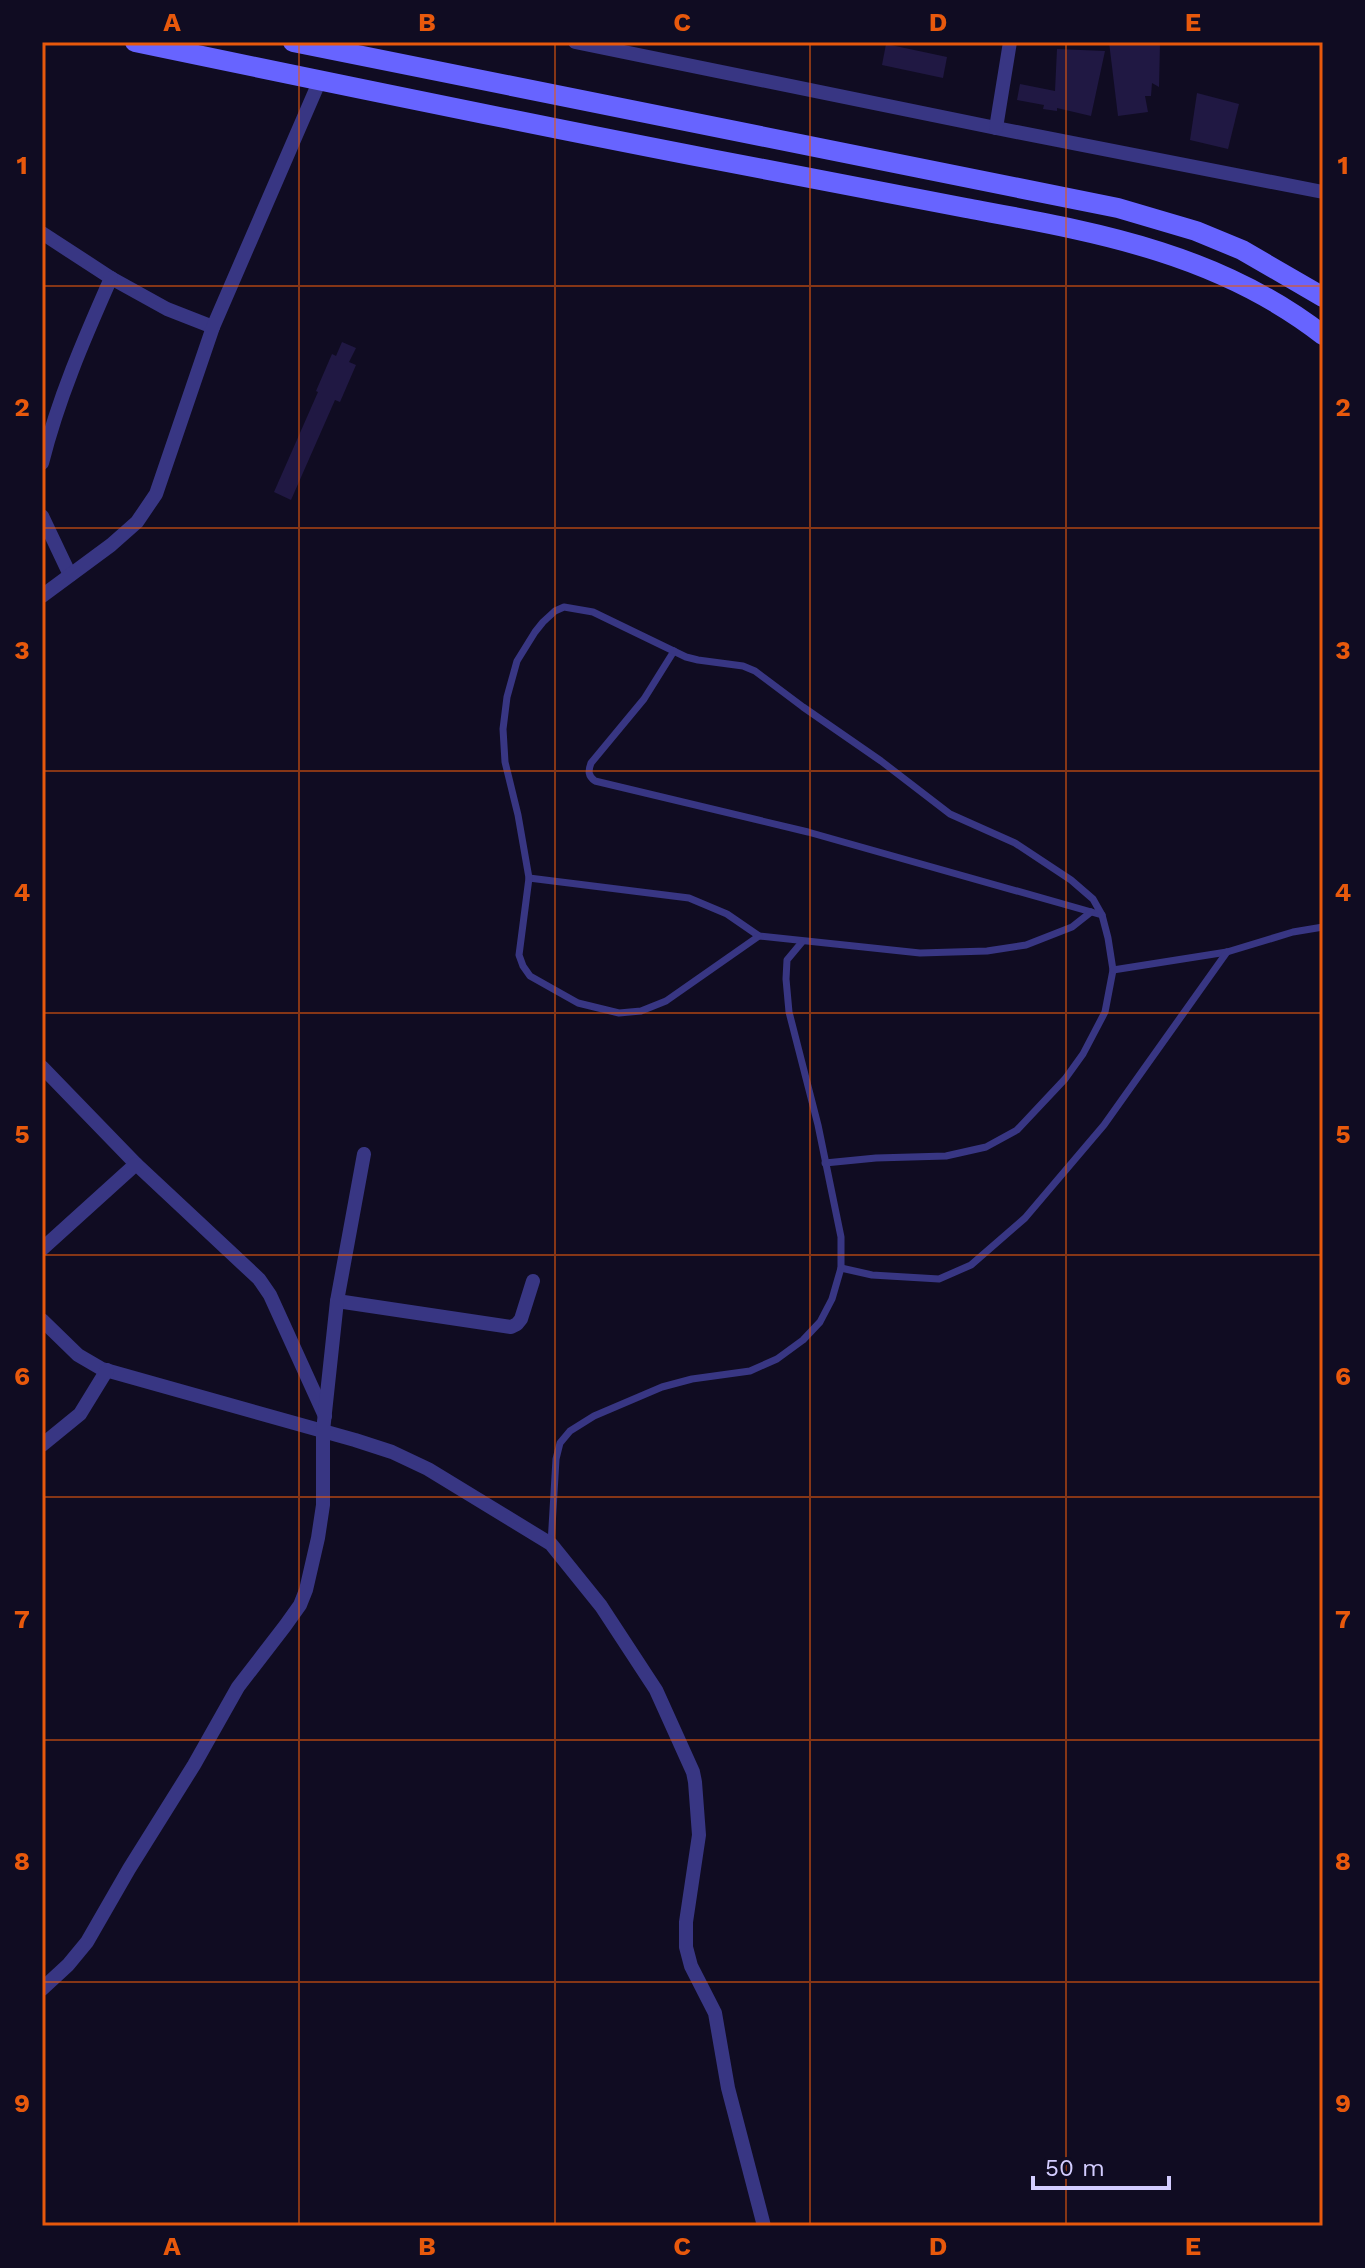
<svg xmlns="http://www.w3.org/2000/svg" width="1365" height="2268" font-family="'Work Sans',sans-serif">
<rect width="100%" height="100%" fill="#100c22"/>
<g fill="#201843">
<polygon points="1109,42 1160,43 1159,87 1152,83 1151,96 1145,96 1148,112 1118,116"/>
<polygon points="886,44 947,57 943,78 882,65"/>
<polygon points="1057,49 1105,51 1091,116 1057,108 1057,111 1043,109 1044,105 1017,100 1020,84 1055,91"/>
<polygon points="1197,93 1239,104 1228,149 1190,140"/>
<polygon points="342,342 356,348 349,362 356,365 340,402 335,400 291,500 274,492 318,392 316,391 332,354 336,356"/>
</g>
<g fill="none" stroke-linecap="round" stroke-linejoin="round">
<g stroke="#383683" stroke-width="7">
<path d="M674,651L644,699L591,763C588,771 588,776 595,781L808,832L1102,915"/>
<polyline points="529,878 689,898 727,914 759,936 920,953 987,951 1026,945 1072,927 1091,912"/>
<polyline points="759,936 666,1001 641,1011 619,1013 578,1003 530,976 523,966 519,955 529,878 518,815 505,762 503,729 507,697 517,661 535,632 543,622 555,611 564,607 593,612 686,657 698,660 743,666 755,671 803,707 881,761 950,814 1015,843 1071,880 1093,899 1102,915 1108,938 1113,970 1105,1012 1083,1054 1065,1079 1017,1130 986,1147 946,1156 876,1158 825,1163"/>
<polyline points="1113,970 1227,952 1293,932 1323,927"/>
<polyline points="841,1268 872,1275 939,1279 971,1265 1025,1218 1104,1125 1227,952"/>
<polyline points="551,1544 556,1459 560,1443 570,1431 594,1416 662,1387 692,1379 750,1371 777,1359 803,1340 820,1322 832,1299 841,1268 841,1237 818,1125 789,1012 786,979 787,960 802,942"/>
</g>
<g stroke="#383683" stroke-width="14">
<polyline points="575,42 996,128 1323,192"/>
<polyline points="996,128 1010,42"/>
<polyline points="42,233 111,278 167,309 213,327"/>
<path d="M42,463C58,399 84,339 111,278"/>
<polyline points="42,516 70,575"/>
<polyline points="42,596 111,545 137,522 156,494 213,327 320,80"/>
<polyline points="42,1067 136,1164"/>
<polyline points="42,1249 136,1164 259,1279 270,1295 325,1416"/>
<polyline points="337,1301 511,1327 517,1324 521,1319 533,1281"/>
<polyline points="42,1320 78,1355 102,1369 355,1440 392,1452 428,1469 551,1544 601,1606 656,1690 693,1772 695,1782 699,1835 686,1922 686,1947 691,1966 715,2013 728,2088 764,2226"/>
<polyline points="42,1445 80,1414 107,1370"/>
<polyline points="42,1989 68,1965 87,1942 129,1869 194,1765 238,1687 285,1626 300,1605 306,1590 318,1538 323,1505 323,1431 337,1301 364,1154"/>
</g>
<g stroke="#6764ff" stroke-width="20">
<path d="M135,42C327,82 519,122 711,159C796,176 881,192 966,208C1094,232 1216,252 1323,335"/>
<polyline points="293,42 1118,208 1196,231 1242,250 1323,297"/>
</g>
</g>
<path fill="none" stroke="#e8590c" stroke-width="2" stroke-opacity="0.55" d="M299,42V2226M555,42V2226M810,42V2226M1066,42V2226M42,286H1323M42,528H1323M42,771H1323M42,1013H1323M42,1255H1323M42,1497H1323M42,1740H1323M42,1982H1323"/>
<rect width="1365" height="2268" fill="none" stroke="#100c22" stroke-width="88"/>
<path d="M1033 2176v12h136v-12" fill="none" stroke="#d3cdff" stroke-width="4"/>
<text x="1045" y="2176" font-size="24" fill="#d3cdff" stroke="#100c22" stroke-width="6" paint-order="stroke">50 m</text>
<rect x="44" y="44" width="1277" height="2180" fill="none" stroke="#e8590c" stroke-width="3"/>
<g font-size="26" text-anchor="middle" font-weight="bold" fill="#e8590c">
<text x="172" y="31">A</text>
<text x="427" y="31">B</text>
<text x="682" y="31">C</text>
<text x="938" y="31">D</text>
<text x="1193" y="31">E</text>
<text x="22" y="174">1</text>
<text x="1343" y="174">1</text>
<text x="22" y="416">2</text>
<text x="1343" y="416">2</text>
<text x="22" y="659">3</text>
<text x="1343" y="659">3</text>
<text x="22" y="901">4</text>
<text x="1343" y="901">4</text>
<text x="22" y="1143">5</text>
<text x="1343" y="1143">5</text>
<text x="22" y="1385">6</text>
<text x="1343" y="1385">6</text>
<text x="22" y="1628">7</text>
<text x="1343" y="1628">7</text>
<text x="22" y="1870">8</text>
<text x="1343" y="1870">8</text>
<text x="22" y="2112">9</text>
<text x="1343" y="2112">9</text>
<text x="172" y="2255">A</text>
<text x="427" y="2255">B</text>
<text x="682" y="2255">C</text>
<text x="938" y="2255">D</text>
<text x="1193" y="2255">E</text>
</g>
</svg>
